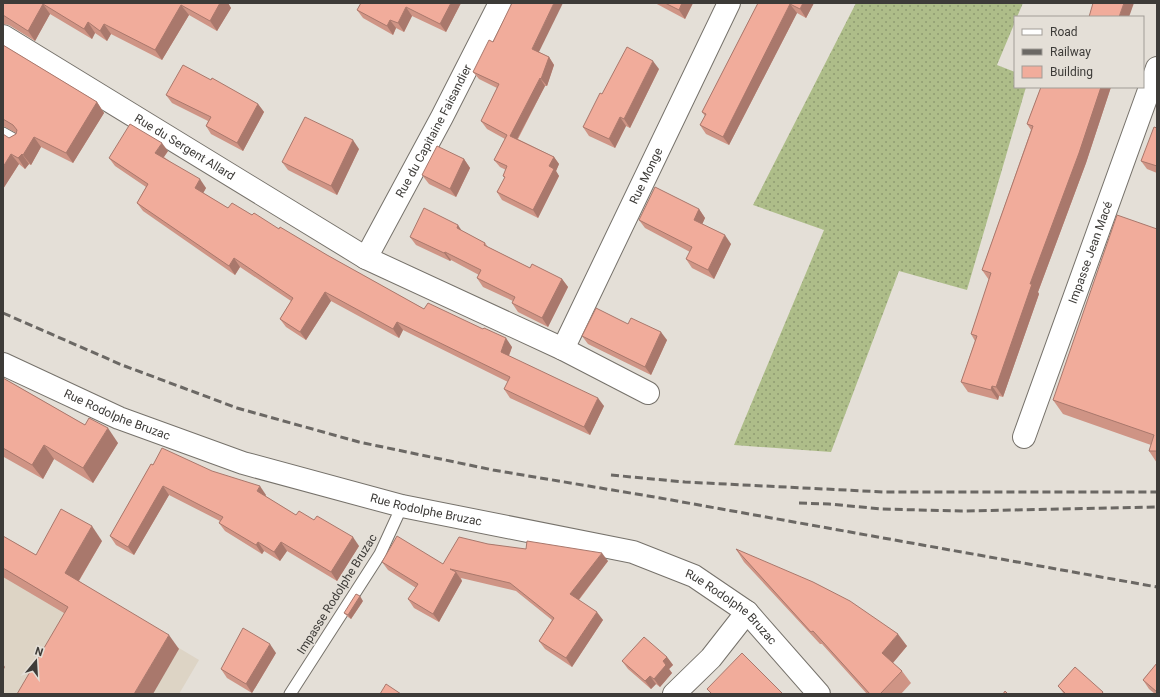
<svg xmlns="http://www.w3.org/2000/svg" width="1160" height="697" font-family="Roboto,sans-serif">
<defs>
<pattern id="grass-dots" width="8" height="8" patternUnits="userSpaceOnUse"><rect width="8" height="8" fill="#aebd89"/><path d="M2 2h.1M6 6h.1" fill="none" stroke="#8f9b71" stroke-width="1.8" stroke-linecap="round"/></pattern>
</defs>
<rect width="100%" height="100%" fill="#e4dfd7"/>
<polygon fill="#ddd4c5" points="3,543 199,660 179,694 3,694"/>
<polygon fill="url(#grass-dots)" points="856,3 1023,3 1017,17 1015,17 1015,22 997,65 1015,72 1015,87 1026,87 967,290 899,271 831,452 734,445 824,230 753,205"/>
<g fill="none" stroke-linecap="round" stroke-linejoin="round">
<g stroke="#76726b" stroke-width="13">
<g id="lane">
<polyline points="3,133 17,141"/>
<polyline points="290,694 380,554 402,506"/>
</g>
</g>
<g stroke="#76726b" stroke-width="24">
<g id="street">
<path id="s1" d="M3,36L366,258L563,349L648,393"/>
<path id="s2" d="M366,258L442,117L500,3"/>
<path id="s3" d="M563,349L729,3"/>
<path id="s4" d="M3,364L119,418L243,463L402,506L633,552L694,576L747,612L819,694"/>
<path id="s5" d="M1024,437L1157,68"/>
<polyline points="674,694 711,658 747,612"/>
</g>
</g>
<use href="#lane" stroke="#fff" stroke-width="11"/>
<use href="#street" stroke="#fff" stroke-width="22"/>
<g stroke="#6b6864" stroke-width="3" stroke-dasharray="8 4" stroke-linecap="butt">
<polyline points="3,313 122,365 237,408 359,442 493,470 660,498 1157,587"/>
<polyline points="611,475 685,482 884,492 1157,492"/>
<polyline points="799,503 829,504 882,509 961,511 1157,507"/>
</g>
</g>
<g fill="#cf9485">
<polygon points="3,3 228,3 231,8 217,31 189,15 162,60 111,34 107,41 95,33 92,39 50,14 35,41 9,25 3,24"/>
<polygon points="361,3 461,3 446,32 412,16 404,32 396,28 393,35 363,18 357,10"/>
<polygon points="655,3 693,3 685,19"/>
<polygon points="758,3 814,3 806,18 797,13 729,145 706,134 700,125 705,116 702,112"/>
<polygon points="493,42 539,52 549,57 554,65 547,86 545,86 518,139 554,157 559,164 556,171 559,176 538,218 502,200 497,192 505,178 503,176 506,170 500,167 494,160 505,139 487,129 481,121 497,88 479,79 473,72"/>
<polygon points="3,45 97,102 104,113 73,163 41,147 31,165 29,164 25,169 19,164 3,189 9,138 16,134 16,133 3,126"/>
<polygon points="659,69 630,128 626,126 615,148 589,136 583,127 602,94"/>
<polygon points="1041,87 1111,87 1086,163 1038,292 1039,294 1003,397 999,396 998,400 968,392 961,382 975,341 971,334 989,280 982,270 1031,130 1027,124"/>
<polygon points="166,95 258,104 264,112 243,151 211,134 206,126 208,121 172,103"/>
<polygon points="1157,128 1157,173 1147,169 1141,161"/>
<polygon points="359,149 337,195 288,170 282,162"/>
<polygon points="168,151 164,157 206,188 203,193 228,208 252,215 279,229 424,309 512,347 509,356 604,406 590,435 510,398 504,389 508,382 403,330 399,338 331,301 306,340 286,327 280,319 291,301 240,267 235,275 143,211 137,203 146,187 115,166 109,158"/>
<polygon points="464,159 470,168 456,197 429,184 422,175"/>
<polygon points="699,209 705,218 702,224 731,244 714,279 692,268 686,259 690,252 645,228 639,220"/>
<polygon points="1157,229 1157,463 1149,451 1151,445 1063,414 1053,400"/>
<polygon points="462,231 485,243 488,247 530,268 562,279 568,287 548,327 518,312 512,303 513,301 483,287 477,278 479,275 451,260 450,261 416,245 410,237"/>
<polygon points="628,324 667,340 651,375 588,344 582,336"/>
<polygon points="3,378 85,425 118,443 93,483 54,459 43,479 4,457 3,459"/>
<polygon points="151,464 266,495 265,496 296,515 359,546 337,581 287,551 280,561 264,551 262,554 225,531 219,523 220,521 169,495 134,555 116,545 110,536"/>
<polygon points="3,536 36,555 102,541 79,581 179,649 64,613 3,577"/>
<polygon points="488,544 608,561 579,600 603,620 572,667 545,649 539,641 552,620 516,591 461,578 462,581 439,622 414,608 408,599 416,588 388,570 382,562 443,564"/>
<polygon points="736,549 907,646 893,663 902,671 911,683 901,694 867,694 822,644 820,644 744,562"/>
<polygon points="363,601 351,619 348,617 344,613"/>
<polygon points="276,653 252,693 227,678 221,669"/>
<polygon points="667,657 673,665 669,669 672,673 660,687 656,684 651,689 628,669 622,661"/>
<polygon points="1157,663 1157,694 1155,694 1149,689 1143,680"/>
<polygon points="1058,686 1103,692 1104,694 1064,694"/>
</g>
<g fill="#a9786c">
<polygon points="220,3 228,3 231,8 217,31 210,21"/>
<polygon points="451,3 461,3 446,32 440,24"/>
<polygon points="554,3 563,3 537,56 532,49"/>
<polygon points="682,3 693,3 685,19 679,10"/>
<polygon points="803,3 814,3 806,18 800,9"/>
<polygon points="1124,3 1134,3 1129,17 1119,17"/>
<polygon points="43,4 50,14 35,41 28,31"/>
<polygon points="790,4 797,13 729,145 723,137"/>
<polygon points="181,5 189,15 162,60 155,50"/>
<polygon points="406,7 412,16 404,32 398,23"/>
<polygon points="390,20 396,28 393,35 387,26"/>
<polygon points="88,22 95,33 92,39 84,29"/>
<polygon points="104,24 111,34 107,41 100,31"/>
<polygon points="549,57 554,65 547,86 541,79"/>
<polygon points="653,61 659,69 630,128 624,119"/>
<polygon points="540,78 545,86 515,143 510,136"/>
<polygon points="1101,87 1111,87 1086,163 1038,292 1039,294 1003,397 996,387 1030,284"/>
<polygon points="97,102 104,113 73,163 66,153"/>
<polygon points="258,104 264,112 243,151 237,143"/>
<polygon points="620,117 626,126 615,148 609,139"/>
<polygon points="34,137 41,147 31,165 23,155"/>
<polygon points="353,140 359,149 337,195 331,186"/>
<polygon points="162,143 168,151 161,161 155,153"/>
<polygon points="11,154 19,164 3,189 3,167"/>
<polygon points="22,154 29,164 25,169 18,158"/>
<polygon points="554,157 559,164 556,171 559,176 538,218 533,210 549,166"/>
<polygon points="464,159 470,168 456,197 450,189"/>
<polygon points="200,179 206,188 201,197 195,188"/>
<polygon points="699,209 705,218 700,229 694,220"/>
<polygon points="458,225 464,234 457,228"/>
<polygon points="725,235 731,244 714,279 708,270"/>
<polygon points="445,252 451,260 450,261 444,253"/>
<polygon points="234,258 240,267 235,275 229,266"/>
<polygon points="562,279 568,287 548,327 542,318"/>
<polygon points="325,292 331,301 306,340 300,332"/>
<polygon points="397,322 403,330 399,338 393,329"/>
<polygon points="661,332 667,340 651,375 645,367"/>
<polygon points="506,338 512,347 507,360 501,352"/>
<polygon points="992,386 999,396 998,400 991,390"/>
<polygon points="598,398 604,406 590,435 584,427"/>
<polygon points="108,428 118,443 93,483 83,468"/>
<polygon points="44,445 54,459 43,479 32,465"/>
<polygon points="163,486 169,495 134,555 128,547"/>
<polygon points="260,486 266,495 263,500 257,491"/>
<polygon points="92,526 102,541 75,587 65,573"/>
<polygon points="353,537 359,546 337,581 331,572"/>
<polygon points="258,542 264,551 262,554 256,545"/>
<polygon points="281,542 287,551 280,561 274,552"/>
<polygon points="602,553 608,561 576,603 570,594"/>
<polygon points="456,572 462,581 439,622 433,614"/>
<polygon points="360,596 363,601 351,619 348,615"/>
<polygon points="597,612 603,620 572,667 566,658"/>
<polygon points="898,634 907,646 891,665 882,653"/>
<polygon points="169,635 179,649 153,694 134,694"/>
<polygon points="270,644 276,653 252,693 246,684"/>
<polygon points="667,657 673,665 669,669 672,673 660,687 654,679 663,661"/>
<polygon points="3,664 5,667 3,671"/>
<polygon points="650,676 656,684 651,689 645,681"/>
</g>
<g fill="#f1ac9b" stroke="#a9786c">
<polygon points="3,3 220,3 210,21 181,5 155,50 104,24 100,31 88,22 84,29 43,4 28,31 3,15"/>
<polygon points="361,3 451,3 440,24 406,7 398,23 390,20 387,26 357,10"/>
<polygon points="512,3 554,3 532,49 549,57 541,79 540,78 510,136 554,157 549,166 554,169 533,210 497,192 505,177 503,176 507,166 494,160 507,135 481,121 499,84 473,72 489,40 493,42"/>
<polygon points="665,3 682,3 679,10"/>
<polygon points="758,3 803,3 800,9 790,4 723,137 700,125 706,114 702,112"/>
<polygon points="1093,3 1124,3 1119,17 1089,17"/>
<polygon points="3,45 97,102 66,153 34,137 23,155 22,154 18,158 11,154 3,167 3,134 9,138 16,134 17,130 13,125 3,119"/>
<polygon points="627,47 653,61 624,119 620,117 609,139 583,127 600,93 602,94"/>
<polygon points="183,65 211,80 212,78 258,104 237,143 206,126 211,117 166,95"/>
<polygon points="1041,87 1101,87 1079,153 1030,284 1032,284 996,387 992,386 991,390 961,382 977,336 971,334 991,273 982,270 1033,126 1027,124"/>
<polygon points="305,117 353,140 331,186 282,162"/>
<polygon points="130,124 162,143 155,153 200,179 195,188 228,208 232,203 252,215 254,213 279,229 280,227 327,255 424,309 428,303 483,329 484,328 506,338 501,352 598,398 584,427 504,389 510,377 397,322 393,329 325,292 300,332 280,319 293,298 234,258 229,266 137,203 148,184 109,158"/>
<polygon points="1154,127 1157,128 1157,166 1141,161"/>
<polygon points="437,146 464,159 450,189 422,175"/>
<polygon points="655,187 699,209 694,220 725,235 708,270 686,259 692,247 639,220"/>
<polygon points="424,208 458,225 457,228 485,243 484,245 530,268 532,264 562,279 542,318 512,303 515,297 477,278 481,270 445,252 444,253 410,237"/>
<polygon points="1117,215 1157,229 1157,451 1149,451 1154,435 1053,400"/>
<polygon points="596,308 628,324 631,318 661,332 645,367 582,336"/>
<polygon points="3,378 85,425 89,418 108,428 83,468 44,445 32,465 3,448"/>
<polygon points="162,448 212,471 260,486 257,491 296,515 299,511 314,520 317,516 353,537 331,572 281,542 274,552 258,542 256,545 219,523 223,517 163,486 128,547 110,536 151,464 153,465"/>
<polygon points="61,509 92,526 65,573 169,635 134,694 17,694 68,607 3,568 3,536 36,555"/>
<polygon points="397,536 443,564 459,537 488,544 526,549 527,541 602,553 570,594 597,612 566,658 539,641 554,618 510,583 450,569 456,572 433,614 408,599 418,584 382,562"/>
<polygon points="736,549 813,582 850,601 898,634 882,653 902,671 880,694 870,694 813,631 811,632"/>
<polygon points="356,594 360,596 348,615 344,613"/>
<polygon points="243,628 270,644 246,684 221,669"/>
<polygon points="644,637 667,657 663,661 666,665 654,679 650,676 645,681 622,661"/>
<polygon points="742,653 783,694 712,694 707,689"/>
<polygon points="1157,663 1157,692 1143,680"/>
<polygon points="1075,667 1103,692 1101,694 1066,694 1058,686"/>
<polygon points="386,684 401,694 380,694"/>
<polygon points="1005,691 1008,694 1003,694"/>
</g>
<g text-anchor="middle" stroke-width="3" stroke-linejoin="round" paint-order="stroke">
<g font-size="12" fill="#3d3b38" stroke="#e4dfd7">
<text dy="4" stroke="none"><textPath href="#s2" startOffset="144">Rue du Capitaine Faisandier</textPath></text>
<text dy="4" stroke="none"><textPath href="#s1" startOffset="213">Rue du Sergent Allard</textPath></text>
<text dy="4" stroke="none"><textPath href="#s3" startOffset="192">Rue Monge</textPath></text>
<text dy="4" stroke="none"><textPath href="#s5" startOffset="196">Impasse Jean Macé</textPath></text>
<text dy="4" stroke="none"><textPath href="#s4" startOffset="125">Rue Rodolphe Bruzac</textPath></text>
<text dy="4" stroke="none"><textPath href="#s4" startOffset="449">Rue Rodolphe Bruzac</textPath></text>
<text transform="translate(337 594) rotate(-58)" y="4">Impasse Rodolphe Bruzac</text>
<text dy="4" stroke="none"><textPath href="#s4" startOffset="774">Rue Rodolphe Bruzac</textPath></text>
</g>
</g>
<rect width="1160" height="697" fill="none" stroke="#3d3b38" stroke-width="8"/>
<rect x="1014" y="16" width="130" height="72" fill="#e4dfd7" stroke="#a19d97"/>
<rect x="1022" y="29" width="20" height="6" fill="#ffffff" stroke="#a19d97"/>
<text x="1050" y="36" font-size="12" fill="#3d3b38">Road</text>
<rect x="1022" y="49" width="20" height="6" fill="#6b6864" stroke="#a19d97"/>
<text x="1050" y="56" font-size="12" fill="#3d3b38">Railway</text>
<rect x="1022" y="66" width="20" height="12" fill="#f1ac9b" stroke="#a19d97"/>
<text x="1050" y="76" font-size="12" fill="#3d3b38">Building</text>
<g transform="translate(36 661) rotate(18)" stroke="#e4dfd7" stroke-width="3" paint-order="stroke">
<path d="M0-3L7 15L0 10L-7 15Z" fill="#3d3b38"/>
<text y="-6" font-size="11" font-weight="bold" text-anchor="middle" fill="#3d3b38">N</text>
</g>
</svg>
